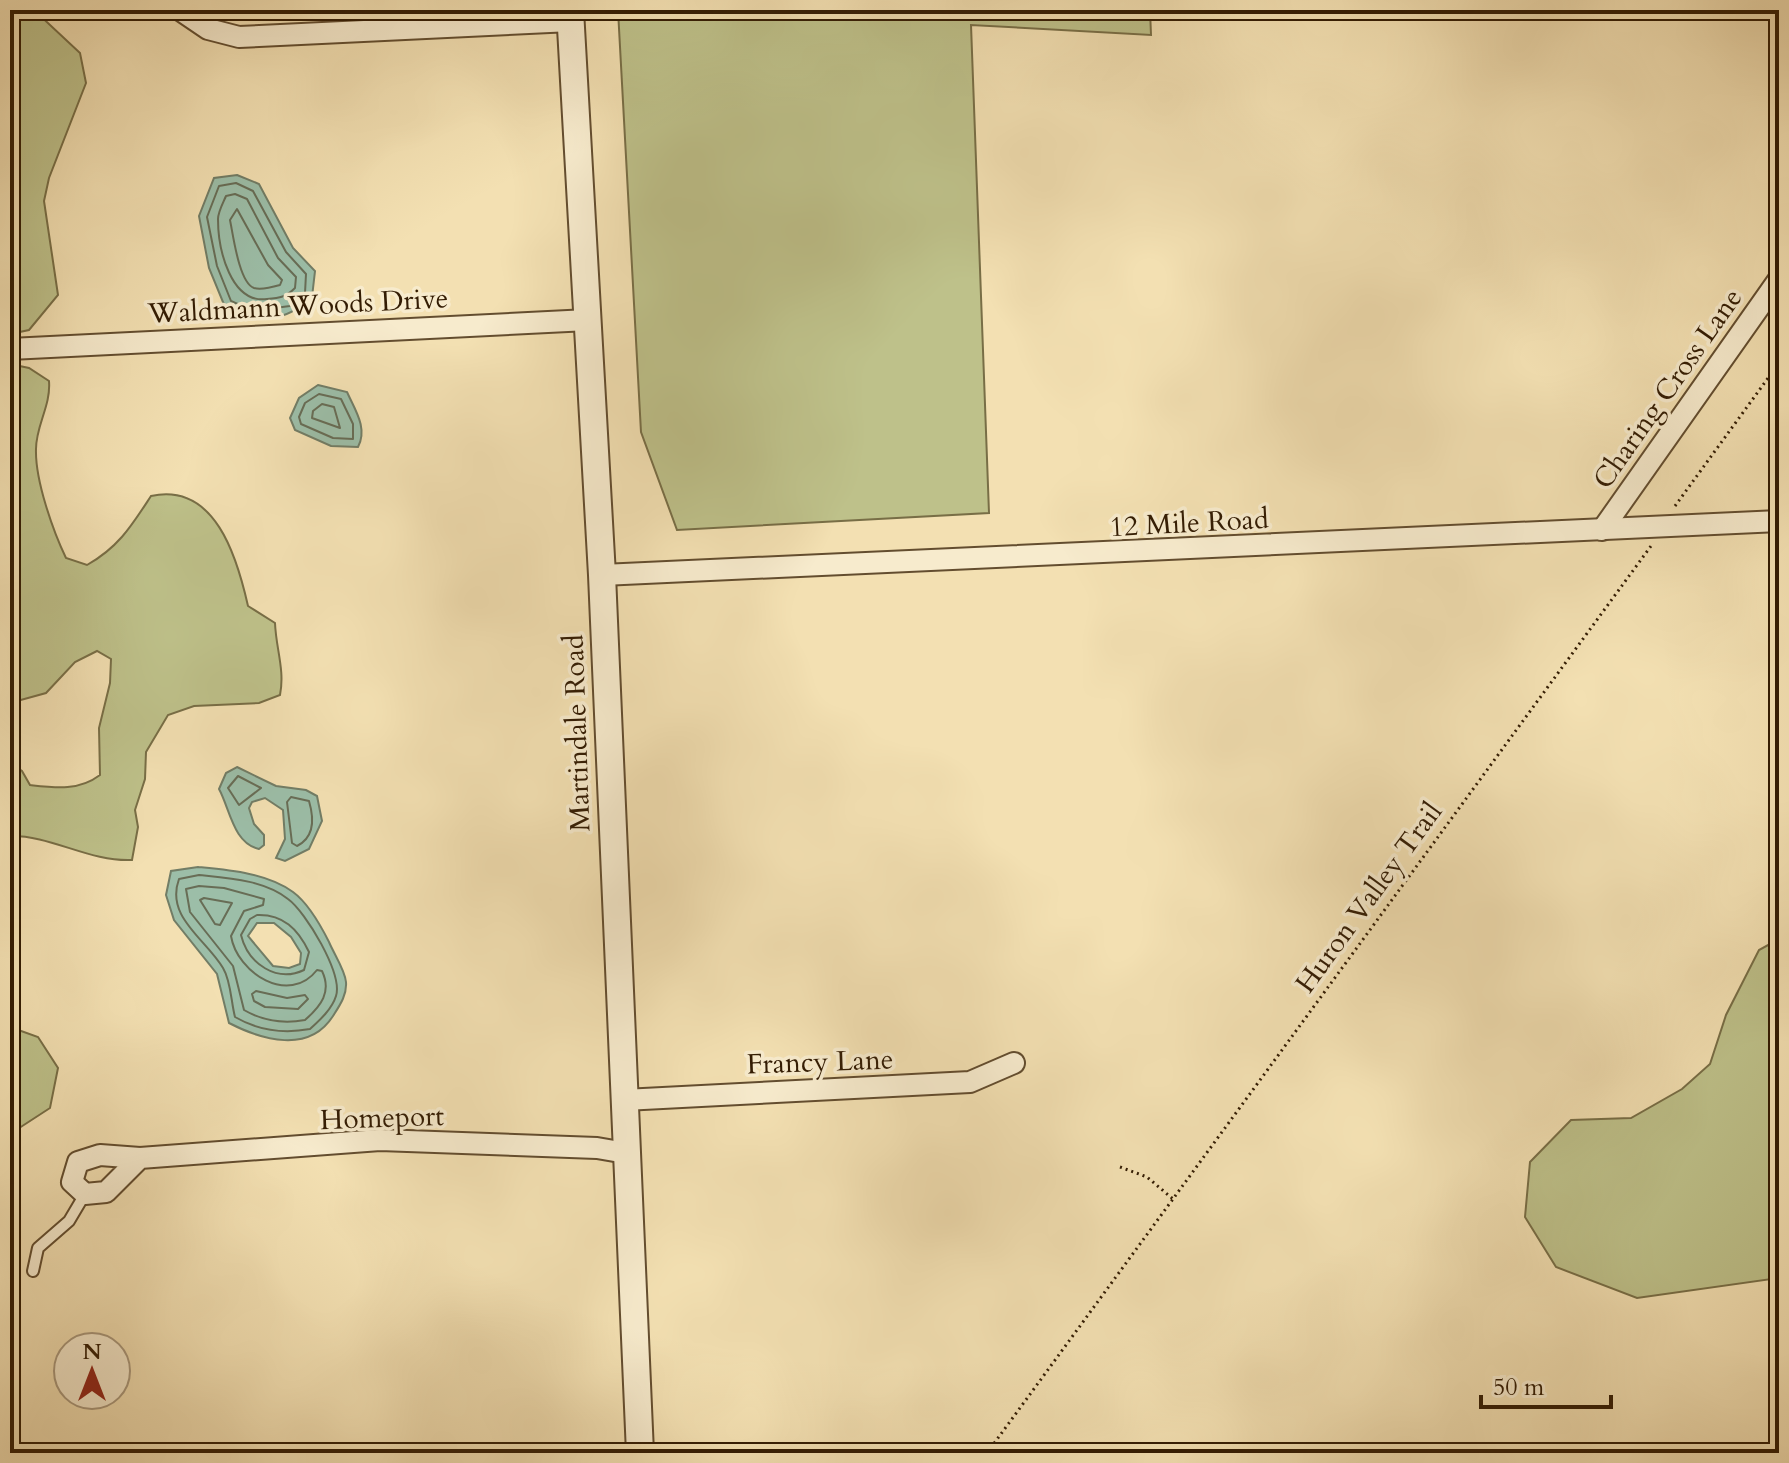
<svg xmlns="http://www.w3.org/2000/svg" width="1789" height="1463" font-family="Cardo,serif">
<rect width="100%" height="100%" fill="#f3e0b2"/>
<filter id="stains"><feTurbulence type="fractalNoise" baseFrequency=".0025" numOctaves="4"/><feColorMatrix values="0 0 0 0 .2 0 0 0 0 .09 0 0 0 0 .02 0 0 0 .5 -.17"/></filter>
<radialGradient id="worn" r=".72"><stop offset=".6" stop-color="#630" stop-opacity="0"/><stop offset="1" stop-color="#630" stop-opacity=".3"/></radialGradient>
<g fill="#bec18a" stroke="#786e46" stroke-width="2">
<polygon points="10,10 34,10 80,53 86,83 49,178 44,201 58,295 29,330 10,334"/>
<polygon points="618,10 1150,10 1151,35 971,25 989,513 677,530 641,432"/>
<path d="M10,364L29,368L49,381C51,406 36,425 36,449C35,480 53,531 66,558L87,565C119,547 132,525 151,496C215,482 237,557 248,606L275,623C276,649 285,670 280,695L259,703L194,706L168,715L146,752L145,779L135,810L138,827L132,860C89,862 51,835 10,836V763L22,771L30,785C56,788 79,791 100,775L99,728L110,683L111,659L97,651L75,662L46,693L10,703Z"/>
<polygon points="1779,939 1779,1278 1637,1298 1556,1267 1525,1217 1530,1162 1571,1120 1631,1118 1682,1089 1710,1064 1726,1015 1759,950"/>
<polygon points="10,1027 38,1037 58,1068 50,1108 10,1134"/>
</g>
<g fill="#9cbea8" stroke="#727d66" stroke-width="2" fill-rule="evenodd">
<path d="M237,175L259,184L293,248L315,271L312,297C284,323 259,324 225,307L209,268L199,216L214,178Z"/>
<path d="M318,385L347,392C355,410 368,428 358,447L331,446L295,430L290,418L299,398Z"/>
<path d="M237,767L276,786L306,790L317,796L322,821L309,849L285,861L276,858L285,839L283,810L265,798L252,802L249,808L254,824L264,835V845L259,849C233,843 230,809 219,789L226,773Z"/>
<path d="M198,867C229,870 267,873 293,892C308,903 321,926 329,942C334,954 345,970 346,982C347,995 340,1005 333,1016C309,1054 262,1040 229,1023L217,974L174,920L166,895L171,871ZM274,923L291,937L301,953L300,964L289,968L273,966L248,936L257,923Z"/>
</g>
<g fill="none" stroke-linecap="round" stroke-linejoin="round">
<g stroke="#686d56" stroke-width="2">
<polygon points="236,183 253,191 286,252 306,274 305,293 290,306 253,311 231,301 217,266 207,217 219,186"/>
<path d="M235,194L247,199L278,258L296,277L295,288C286,297 280,298 267,299C231,304 218,250 218,219C218,212 223,203 226,196Z"/>
<path d="M237,209L268,265L282,280L280,285C273,287 261,290 254,288C239,283 233,234 230,220Z"/>
<polygon points="319,394 341,399 353,424 353,439 333,438 301,424 299,417 305,403"/>
<polygon points="322,404 334,407 340,428 312,418 313,411"/>
<polygon points="238,776 261,788 239,805 228,788"/>
<path d="M291,797L309,801C314,818 315,837 297,846L292,843L287,802Z"/>
<path d="M199,875C228,878 264,880 288,899C306,912 343,974 336,996C332,1009 320,1020 310,1029C283,1034 259,1031 235,1017C231,1002 231,981 223,968C206,939 165,917 179,879Z"/>
<path d="M199,886L224,888L264,899L263,905L244,911L231,936C237,973 289,1006 317,970L322,971C332,992 321,1006 305,1020C283,1024 263,1021 244,1010L233,966L190,912L186,889Z"/>
<polygon points="204,898 232,903 220,925 215,924 200,900"/>
<path d="M257,915C283,914 298,929 309,952L304,970C277,983 248,964 241,935L250,919Z"/>
<polygon points="256,991 287,998 305,995 308,999 298,1009 265,1007 254,1001 252,994"/>
</g>
<g stroke="#634d2f" stroke-width="14">
<polyline id="service" points="33,1271 38,1248 69,1221 85,1194"/>
</g>
<g stroke="#634d2f" stroke-width="24">
<g id="minor">
<polyline points="180,10 208,29 239,37 571,21"/>
<polyline points="10,349 588,320"/>
<polyline points="1602,530 1779,279"/>
<polyline points="602,575 1779,521"/>
<polyline points="624,1100 970,1082 1014,1063"/>
<polyline points="140,1158 106,1192 85,1194 72,1182 78,1162 100,1155 140,1158 380,1140 597,1148 626,1153"/>
</g>
</g>
<g stroke="#634d2f" stroke-width="30">
<polyline id="tertiary" points="570,10 602,575 640,1453"/>
</g>
<g stroke="#331c03" stroke-width="3" stroke-dasharray="2 4" stroke-linecap="butt">
<polyline points="1675,506 1779,363"/>
<polyline points="1120,1167 1147,1177 1173,1199"/>
<polyline points="987,1453 1651,546"/>
</g>
<use href="#service" stroke="#f7ebcd" stroke-width="10"/>
<use href="#minor" stroke="#f7ebcd" stroke-width="20"/>
<use href="#tertiary" stroke="#f7ebcd" stroke-width="26"/>
</g>
<g text-anchor="middle" stroke-width="7" stroke-linejoin="round" paint-order="stroke">
<g font-size="28" fill="#331c03" stroke="#f7ebcd">
<text transform="translate(298 305) rotate(-3)" y="10">Waldmann Woods Drive</text>
<text transform="translate(1667 388) rotate(-55)" y="10">Charing Cross Lane</text>
<text transform="translate(1189 522) rotate(-3)" y="10">12 Mile Road</text>
<text transform="translate(576 733) rotate(-92)" y="10">Martindale Road</text>
<text transform="translate(1368 897) rotate(-54)" y="10">Huron Valley Trail</text>
<text transform="translate(820 1061) rotate(-2)" y="10">Francy Lane</text>
<text transform="translate(382 1117) rotate(-2)" y="10">Homeport</text>
</g>
</g>
<rect width="1789" height="1463" fill="none" stroke="#f3e0b2" stroke-width="40"/>
<rect x="12" y="12" width="1765" height="1439" fill="none" stroke="#331c03" stroke-width="4"/>
<rect x="20" y="20" width="1749" height="1423" fill="none" stroke="#331c03" stroke-width="2"/>
<g transform="translate(92 1371)"><circle r="38" fill="#f7ebcd" stroke="#a9987c" stroke-width="2"/>
<path d="M0-6L14 30L0 20L-14 30Z" fill="#8f2418"/>
<text y="-12" font-size="22" font-weight="bold" text-anchor="middle" fill="#331c03">N</text>
</g>
<path d="M1481 1395v12h130v-12" fill="none" stroke="#331c03" stroke-width="4"/>
<text x="1493" y="1395" font-size="24" fill="#331c03" stroke="#f7ebcd" stroke-width="6" paint-order="stroke">50 m</text>
<rect width="100%" height="100%" filter="url(#stains)"/>
<rect width="100%" height="100%" fill="url(#worn)"/>
</svg>
